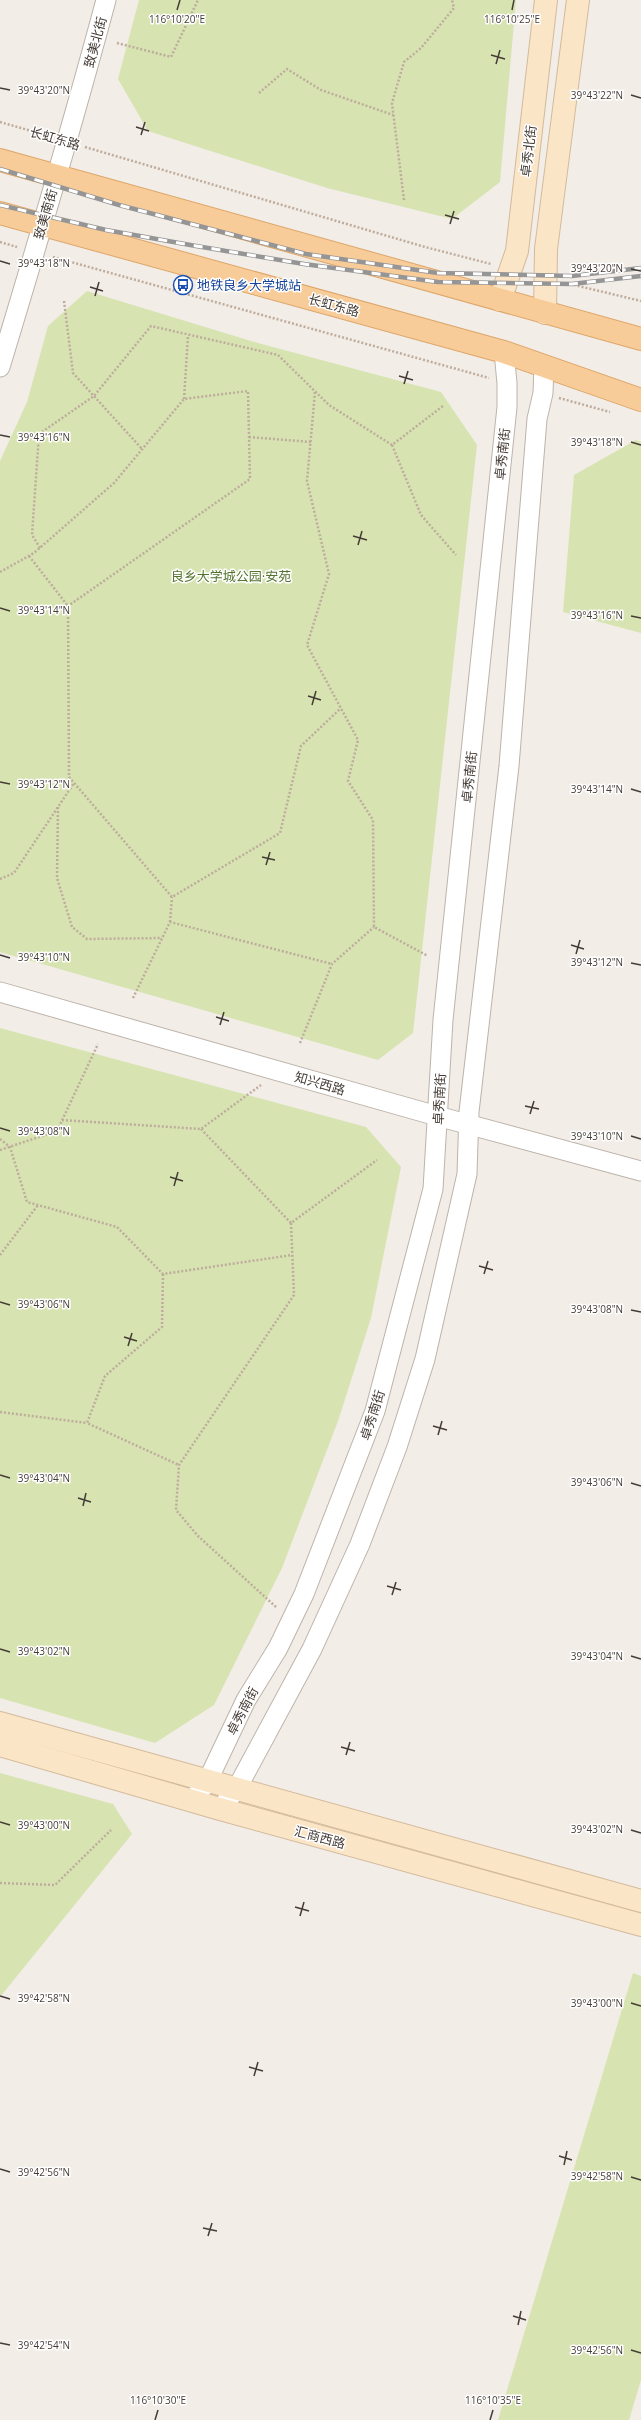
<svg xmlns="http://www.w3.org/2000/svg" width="641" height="2420" font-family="'Open Sans','Noto Sans SC',sans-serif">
<rect width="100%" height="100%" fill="#f2ede7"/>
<g fill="#d7e4b1">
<polygon points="139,0 516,0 500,182 452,219 327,188 148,131 118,79"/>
<polygon points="87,291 258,343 441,392 477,445 413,1033 378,1060 0,952 0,461 27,402 48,326"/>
<polygon points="636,440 641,442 641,633 563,612 574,475"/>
<polygon points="0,1028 366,1127 401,1167 371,1318 338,1421 282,1568 214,1705 155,1743 0,1698"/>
<polygon points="0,1773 113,1804 132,1834 0,1997"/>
<polygon points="633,1973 641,1976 641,2380 629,2420 498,2420"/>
</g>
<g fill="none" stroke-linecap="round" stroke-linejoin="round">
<g stroke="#bdb3aa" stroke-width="21">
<g id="tertiary">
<path d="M0,367C37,245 73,123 106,0"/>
<polyline points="0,992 437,1116 641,1171"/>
<polyline points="192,1801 207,1782 246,1700 278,1648 304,1594 375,1411 433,1189 443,1020 507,407 507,383 504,352"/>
<polyline points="220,1809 236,1790 312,1649 360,1544 397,1447 425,1359 467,1174 469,1112 509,766 537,419 543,393 544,365"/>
</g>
</g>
<g stroke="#d3ba9b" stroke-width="24">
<g id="secondary">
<polyline points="500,300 517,251 546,0"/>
<polyline points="545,313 546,249 578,0"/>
<polyline points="0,1723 641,1901"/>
<polyline points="0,1745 220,1809 641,1925"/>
</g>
</g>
<g stroke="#dda66a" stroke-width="24">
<g id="primary">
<polyline points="0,160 641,339"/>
<polyline points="0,213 504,352 641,400"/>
</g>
</g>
<g stroke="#beac9c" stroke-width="2.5" stroke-dasharray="2 2" stroke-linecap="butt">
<polyline points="117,43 171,57 198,0"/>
<polyline points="259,93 287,69 321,90 393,115"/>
<polyline points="0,122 49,136"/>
<polyline points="85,147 425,247 491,264"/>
<polyline points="404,200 392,103 404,62 421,48 454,8 452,0"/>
<polyline points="0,242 17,247"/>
<polyline points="53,257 489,378"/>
<polyline points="566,283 641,301"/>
<polyline points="64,301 73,373 142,449"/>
<polyline points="315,392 307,481 329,574 307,645 358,740 348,781 373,820 374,927 428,956"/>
<polyline points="559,398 610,412"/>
<polyline points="184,399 188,336"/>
<polyline points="249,437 311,442"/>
<polyline points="392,445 421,515 456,555"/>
<polyline points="40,548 32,535 39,434 94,396 151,326 278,355 329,405 392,445 443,406"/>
<polyline points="29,556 68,606"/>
<polyline points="0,572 34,553 114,483 184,399 248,391 250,479 68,606 69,777 172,897 280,833 301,746 341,708"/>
<polyline points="58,807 57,878 72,927 87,939 162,938"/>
<polyline points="0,879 14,873 74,783"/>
<polyline points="170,922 172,897"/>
<polyline points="133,998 170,922 332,964"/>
<polyline points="300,1043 332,964 374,927"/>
<polyline points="62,1120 201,1129 261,1085"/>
<polyline points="201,1129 291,1223 377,1160"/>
<polyline points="0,1139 10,1147 27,1202 117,1227 163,1274 292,1255"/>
<polyline points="0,1150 57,1131 98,1044"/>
<polyline points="0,1255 38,1205"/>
<polyline points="163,1274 162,1327 105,1376 87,1423 179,1465"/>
<polyline points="0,1412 87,1423"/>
<polyline points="276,1607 198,1536 176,1510 179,1465 294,1295 291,1223"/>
<polyline points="0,1883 55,1885 111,1830"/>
</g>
<use href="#tertiary" stroke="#fff" stroke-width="19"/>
<use href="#secondary" stroke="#fbe5c7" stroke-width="22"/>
<use href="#primary" stroke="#f8cc99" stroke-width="22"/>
<g stroke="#959595" stroke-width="4.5">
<g id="rail">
<polyline points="0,169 119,205 306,254 438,273 572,276 641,268"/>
<polyline points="0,205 106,230 196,246 304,264 438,282 572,284 641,276"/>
</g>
</g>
<use href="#rail" stroke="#fff" stroke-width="3" stroke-dasharray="9" stroke-linecap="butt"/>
</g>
<path fill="none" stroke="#453c36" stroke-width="1.5" d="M177,10L180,0M512,10L514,0M491,55L505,59M496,64L500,50M0,88L10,90M631,95L641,98M136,127L149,131M141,135L145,122M445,215L459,219M450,224L454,211M0,261L10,264M631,269L641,271M90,287L103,291M95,296L99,282M399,376L413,380M404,384L408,371M0,435L10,437M631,442L641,445M353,536L367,540M358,545L362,531M0,608L10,611M631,616L641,618M308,696L321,700M312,705L316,691M0,782L10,784M631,789L641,792M262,857L275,860M266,865L270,852M571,945L584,949M576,954L580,940M0,955L10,958M631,963L641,965M216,1017L229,1021M220,1025L224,1012M525,1106L539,1109M530,1114L534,1101M0,1128L10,1131M631,1136L641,1139M170,1177L183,1181M174,1186L178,1172M479,1266L493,1270M484,1274L488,1261M0,1302L10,1305M631,1310L641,1312M124,1337L137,1341M128,1346L132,1333M433,1426L447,1430M438,1435L442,1421M0,1475L10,1478M631,1483L641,1486M78,1498L91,1502M83,1506L86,1493M387,1586L401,1590M392,1595L396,1582M0,1649L10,1652M631,1656L641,1659M341,1747L355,1751M346,1755L350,1742M0,1822L10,1825M631,1830L641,1833M295,1907L309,1911M300,1916L304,1902M0,1996L10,1999M631,2003L641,2006M249,2067L263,2071M254,2076L258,2062M559,2156L572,2160M564,2165L567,2151M0,2169L10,2172M631,2177L641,2180M203,2228L217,2231M208,2236L212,2223M513,2316L526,2320M518,2325L521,2311M0,2343L10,2345M631,2350L641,2353M155,2420L158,2410M490,2420L493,2410"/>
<defs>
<g id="bus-ring" transform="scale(1)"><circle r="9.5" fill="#fff" stroke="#1a4fb4" stroke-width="1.5"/><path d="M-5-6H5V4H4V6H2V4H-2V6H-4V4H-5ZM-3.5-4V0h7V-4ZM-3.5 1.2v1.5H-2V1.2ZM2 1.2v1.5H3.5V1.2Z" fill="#1a4fb4"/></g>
</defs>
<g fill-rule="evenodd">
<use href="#bus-ring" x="183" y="285"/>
</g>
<g text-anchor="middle" stroke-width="3" stroke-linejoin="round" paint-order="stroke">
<g font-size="13" fill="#453c36" stroke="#fff">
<text transform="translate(95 42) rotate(-75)" y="5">致美北街</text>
<text transform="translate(55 138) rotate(16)" y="5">长虹东路</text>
<text transform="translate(528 151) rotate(-83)" y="5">卓秀北街</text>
<text transform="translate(45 214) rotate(-74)" y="5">致美南街</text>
<text transform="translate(334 305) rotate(15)" y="5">长虹东路</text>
<text transform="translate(502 454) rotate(-84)" y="5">卓秀南街</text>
<text transform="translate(469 777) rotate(-84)" y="5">卓秀南街</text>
<text transform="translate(320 1083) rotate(16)" y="5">知兴西路</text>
<text transform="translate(439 1099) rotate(-87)" y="5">卓秀南街</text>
<text transform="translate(372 1415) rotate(-72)" y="5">卓秀南街</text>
<text transform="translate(242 1711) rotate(-62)" y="5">卓秀南街</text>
<text transform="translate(320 1837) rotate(15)" y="5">汇商西路</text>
</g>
<g font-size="13" fill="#164399" stroke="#fff" text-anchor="start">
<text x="197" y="290">地铁良乡大学城站</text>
</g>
<g font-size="13" fill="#54732d" stroke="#fff">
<text x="231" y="581">良乡大学城公园·安苑</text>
</g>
</g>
<g font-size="10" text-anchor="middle" fill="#453c36" stroke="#fff" stroke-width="3" stroke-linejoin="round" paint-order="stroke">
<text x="177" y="23">116°10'20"E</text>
<text x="512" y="23">116°10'25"E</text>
<text x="44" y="94">39°43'20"N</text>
<text x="597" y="99">39°43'22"N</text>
<text x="44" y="267">39°43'18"N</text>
<text x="597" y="272">39°43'20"N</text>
<text x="44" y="441">39°43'16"N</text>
<text x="597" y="446">39°43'18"N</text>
<text x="44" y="614">39°43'14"N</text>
<text x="597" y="619">39°43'16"N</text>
<text x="44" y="788">39°43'12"N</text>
<text x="597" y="793">39°43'14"N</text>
<text x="44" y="961">39°43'10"N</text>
<text x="597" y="966">39°43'12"N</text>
<text x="44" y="1135">39°43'08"N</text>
<text x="597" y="1140">39°43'10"N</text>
<text x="44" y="1308">39°43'06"N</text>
<text x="597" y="1313">39°43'08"N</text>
<text x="44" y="1482">39°43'04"N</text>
<text x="597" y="1486">39°43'06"N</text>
<text x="44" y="1655">39°43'02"N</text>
<text x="597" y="1660">39°43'04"N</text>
<text x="44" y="1829">39°43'00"N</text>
<text x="597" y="1833">39°43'02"N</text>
<text x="44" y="2002">39°42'58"N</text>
<text x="597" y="2007">39°43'00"N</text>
<text x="44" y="2176">39°42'56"N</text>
<text x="597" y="2180">39°42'58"N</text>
<text x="44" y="2349">39°42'54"N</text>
<text x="597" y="2354">39°42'56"N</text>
<text x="158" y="2404">116°10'30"E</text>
<text x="493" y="2404">116°10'35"E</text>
</g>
</svg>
